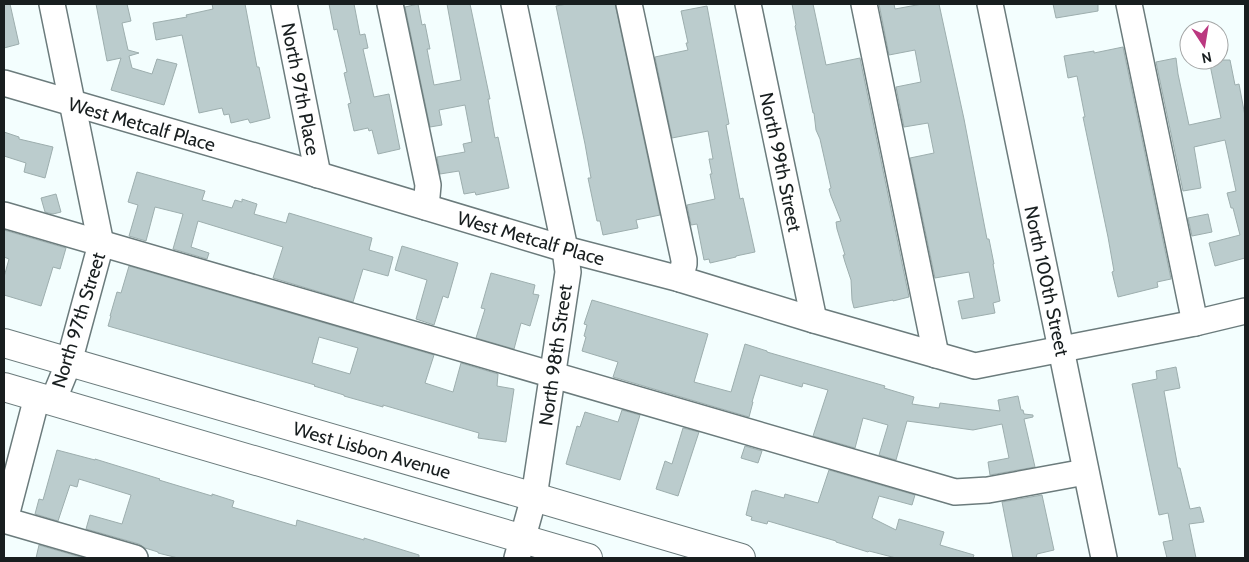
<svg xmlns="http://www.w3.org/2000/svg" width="1249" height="562" font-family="Cabin,sans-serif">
<rect width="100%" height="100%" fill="#f3fefe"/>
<g fill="#bbcccd" stroke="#9daeae" fill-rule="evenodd">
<polygon points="4,4 10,4 19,44 4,48"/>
<polygon points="96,4 127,4 131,21 122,23 128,50 139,53 129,56 132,68 152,74 157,59 177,64 164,105 111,90 121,58 107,61"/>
<polygon points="212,4 245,4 257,67 259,67 270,118 250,123 248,119 231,123 229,114 224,115 222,108 199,113 182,35 156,40 153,23 187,17 186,15 213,9"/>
<polygon points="329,4 354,4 360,35 365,34 368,48 363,49 374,97 389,94 400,149 378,154 372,130 369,131 368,128 354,131 348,104 351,103 344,73 347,72 337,29 334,30"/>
<polygon points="418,4 422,25 425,24 430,49 427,49 434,85 461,80 447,4 470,4 490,99 488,99 495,138 498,137 509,188 476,195 475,192 464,194 459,171 440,174 437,157 465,152 463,144 472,142 465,105 439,110 442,125 430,127 405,7"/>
<polygon points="567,4 615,4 660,215 636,220 638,228 603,235 600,221 597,221 588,178 591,178 585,144 556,6"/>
<polygon points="792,4 813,4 826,65 860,58 909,297 893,301 893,300 854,308 852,300 851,280 845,262 843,255 845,255 837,229 836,222 841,221 831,196 829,189 831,188 820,139 816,130 814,113 813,113 795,26 796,25"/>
<polygon points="879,4 894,4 895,9 922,4 939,4 964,119 987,239 989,239 994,264 993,264 1000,301 993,303 995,313 962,319 958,301 974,298 969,272 935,278 910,158 934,153 928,123 904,127 896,87 921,82 915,50 889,55"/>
<polygon points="1053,4 1098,4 1098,11 1056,18"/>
<polygon points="707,6 729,124 726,125 740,199 743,198 755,252 736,256 736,257 710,263 709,259 704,260 697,224 691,225 687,205 715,199 710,174 712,174 709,159 713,159 708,131 672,138 655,57 688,50 686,43 688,43 681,11"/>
<polygon points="1123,47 1171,279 1157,282 1158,287 1118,297 1112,272 1114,271 1108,237 1083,117 1085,117 1077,76 1068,78 1064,56 1094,51 1094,53"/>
<polygon points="1176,58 1178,74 1189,125 1221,118 1209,60 1230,60 1235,85 1239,84 1245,116 1245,258 1215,266 1209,243 1240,235 1233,208 1231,208 1227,193 1236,191 1225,140 1194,147 1201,188 1183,191 1156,62"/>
<polygon points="4,132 19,137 19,139 53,147 45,178 24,172 26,163 4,156"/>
<polygon points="137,172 205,191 202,200 232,208 235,200 242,202 242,199 257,204 254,214 286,223 289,213 372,238 369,250 393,257 388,276 363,269 353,302 273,278 283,247 198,221 191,247 209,253 207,259 173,249 183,214 155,207 146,241 129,236 138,205 128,202"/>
<polygon points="56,194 61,212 53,214 45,212 41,198"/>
<polygon points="1208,214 1212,232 1192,236 1188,218"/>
<polygon points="4,230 66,248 60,269 53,267 41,306 4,295 4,277 9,259 4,257"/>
<polygon points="402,246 458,263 448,298 443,296 434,325 416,319 427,280 395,270"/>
<path d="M129,266L434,355L425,383L453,392L461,363L498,374L497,386L514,389L506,442L478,438L479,433L383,405V407L344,396V395L314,386L315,385L108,326L111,316H110L117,292L121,293ZM319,337L358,348L350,374L312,363Z"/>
<polygon points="491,273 535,285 533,294 539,295 530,326 521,323 514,349 476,338 485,309 481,308"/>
<polygon points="592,300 708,334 694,382 731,392 745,344 767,351 767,352 885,386 884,388 914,397 912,404 939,408 940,403 1000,411 998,400 1018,396 1021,410 1023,410 1024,414 1033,415 1033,417 1024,419 1035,467 990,475 988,462 1009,458 1002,424 973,430 907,421 896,460 879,455 888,425 863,418 855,448 813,436 828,390 803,383 802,387 760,375 752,402 753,402 749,417 613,377 618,362 582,351 586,337 584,336 587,325 584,324"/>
<polygon points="1176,367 1180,388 1164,391 1178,468 1180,468 1190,509 1200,507 1204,522 1189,524 1196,558 1167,558 1163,542 1173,540 1168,513 1159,515 1132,384 1157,379 1156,371"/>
<polygon points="622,410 640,415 620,480 566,464 577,426 580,427 585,412 618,422"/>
<polygon points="683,428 699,432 678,496 656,489 665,461 672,464"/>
<polygon points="745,446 762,451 758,463 741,458"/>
<polygon points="57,450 95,460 95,459 160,479 159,480 212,496 212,494 234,501 232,507 296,526 297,520 364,540 364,538 419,555 419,558 178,558 158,553 158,552 145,548 139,544 86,529 90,515 122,524 131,495 79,479 77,487 70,485 58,521 35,514 39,499 43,500"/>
<polygon points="829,470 915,495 912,505 879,496 872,518 896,530 899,519 944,532 940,545 974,555 973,558 896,558 869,551 868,552 836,542 836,541 768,521 767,524 751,520 752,517 746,515 752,491 755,491 755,490 784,498 785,494 818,503"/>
<polygon points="1042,495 1054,550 1037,554 1036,558 1013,558 1002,502"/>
<polygon points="39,545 84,558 36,558"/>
</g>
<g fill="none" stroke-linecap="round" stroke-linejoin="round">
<g stroke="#6b7b7c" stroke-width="28">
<g id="minor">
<polyline points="52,4 101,244 69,362 53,401"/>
<polyline points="284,4 318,175"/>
<polyline points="390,4 428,185 426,207"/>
<polyline points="514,4 565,249 568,272 534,497 517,558"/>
<polyline points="629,4 684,260 684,264 680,279"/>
<polyline points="748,4 814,320"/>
<polyline points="864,4 936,355"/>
<polyline points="990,4 1104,558"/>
<polyline points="1129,4 1195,323"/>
<polyline points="4,83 299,169 565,249 680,279 814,320 975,366 1195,323 1245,311"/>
<polyline points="4,215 955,492 988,490 1085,472"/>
<polyline points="4,520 135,558"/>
<polyline points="5,520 37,397"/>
</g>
</g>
<g stroke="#6b7b7c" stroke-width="30">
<g id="major">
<polyline points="4,343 534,497 741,558"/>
<polyline points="4,387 588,558"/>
</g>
</g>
<use href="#minor" stroke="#fff" stroke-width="25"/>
<use href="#major" stroke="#fff" stroke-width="28"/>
</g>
<g text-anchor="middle" stroke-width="4" stroke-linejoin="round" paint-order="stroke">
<g font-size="19" fill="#181e1f" stroke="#fff">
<text transform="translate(301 89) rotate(79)" y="7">North 97th Place</text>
<text transform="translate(142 124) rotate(16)" y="7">West Metcalf Place</text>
<text transform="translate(781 162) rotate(78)" y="7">North 99th Street</text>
<text transform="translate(531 238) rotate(16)" y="7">West Metcalf Place</text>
<text transform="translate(1047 281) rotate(78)" y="7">North 100th Street</text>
<text transform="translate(78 320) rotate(-73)" y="7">North 97th Street</text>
<text transform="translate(555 355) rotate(-82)" y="7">North 98th Street</text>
<text transform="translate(372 450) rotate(16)" y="7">West Lisbon Avenue</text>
</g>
</g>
<rect width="1249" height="562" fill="none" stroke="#181e1f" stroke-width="10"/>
<g transform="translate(1204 45) rotate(168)"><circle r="24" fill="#ffffff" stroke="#a3a5a5"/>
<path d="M0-4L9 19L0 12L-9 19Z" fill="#bb3880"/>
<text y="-8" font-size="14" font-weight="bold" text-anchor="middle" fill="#181e1f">N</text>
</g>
</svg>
